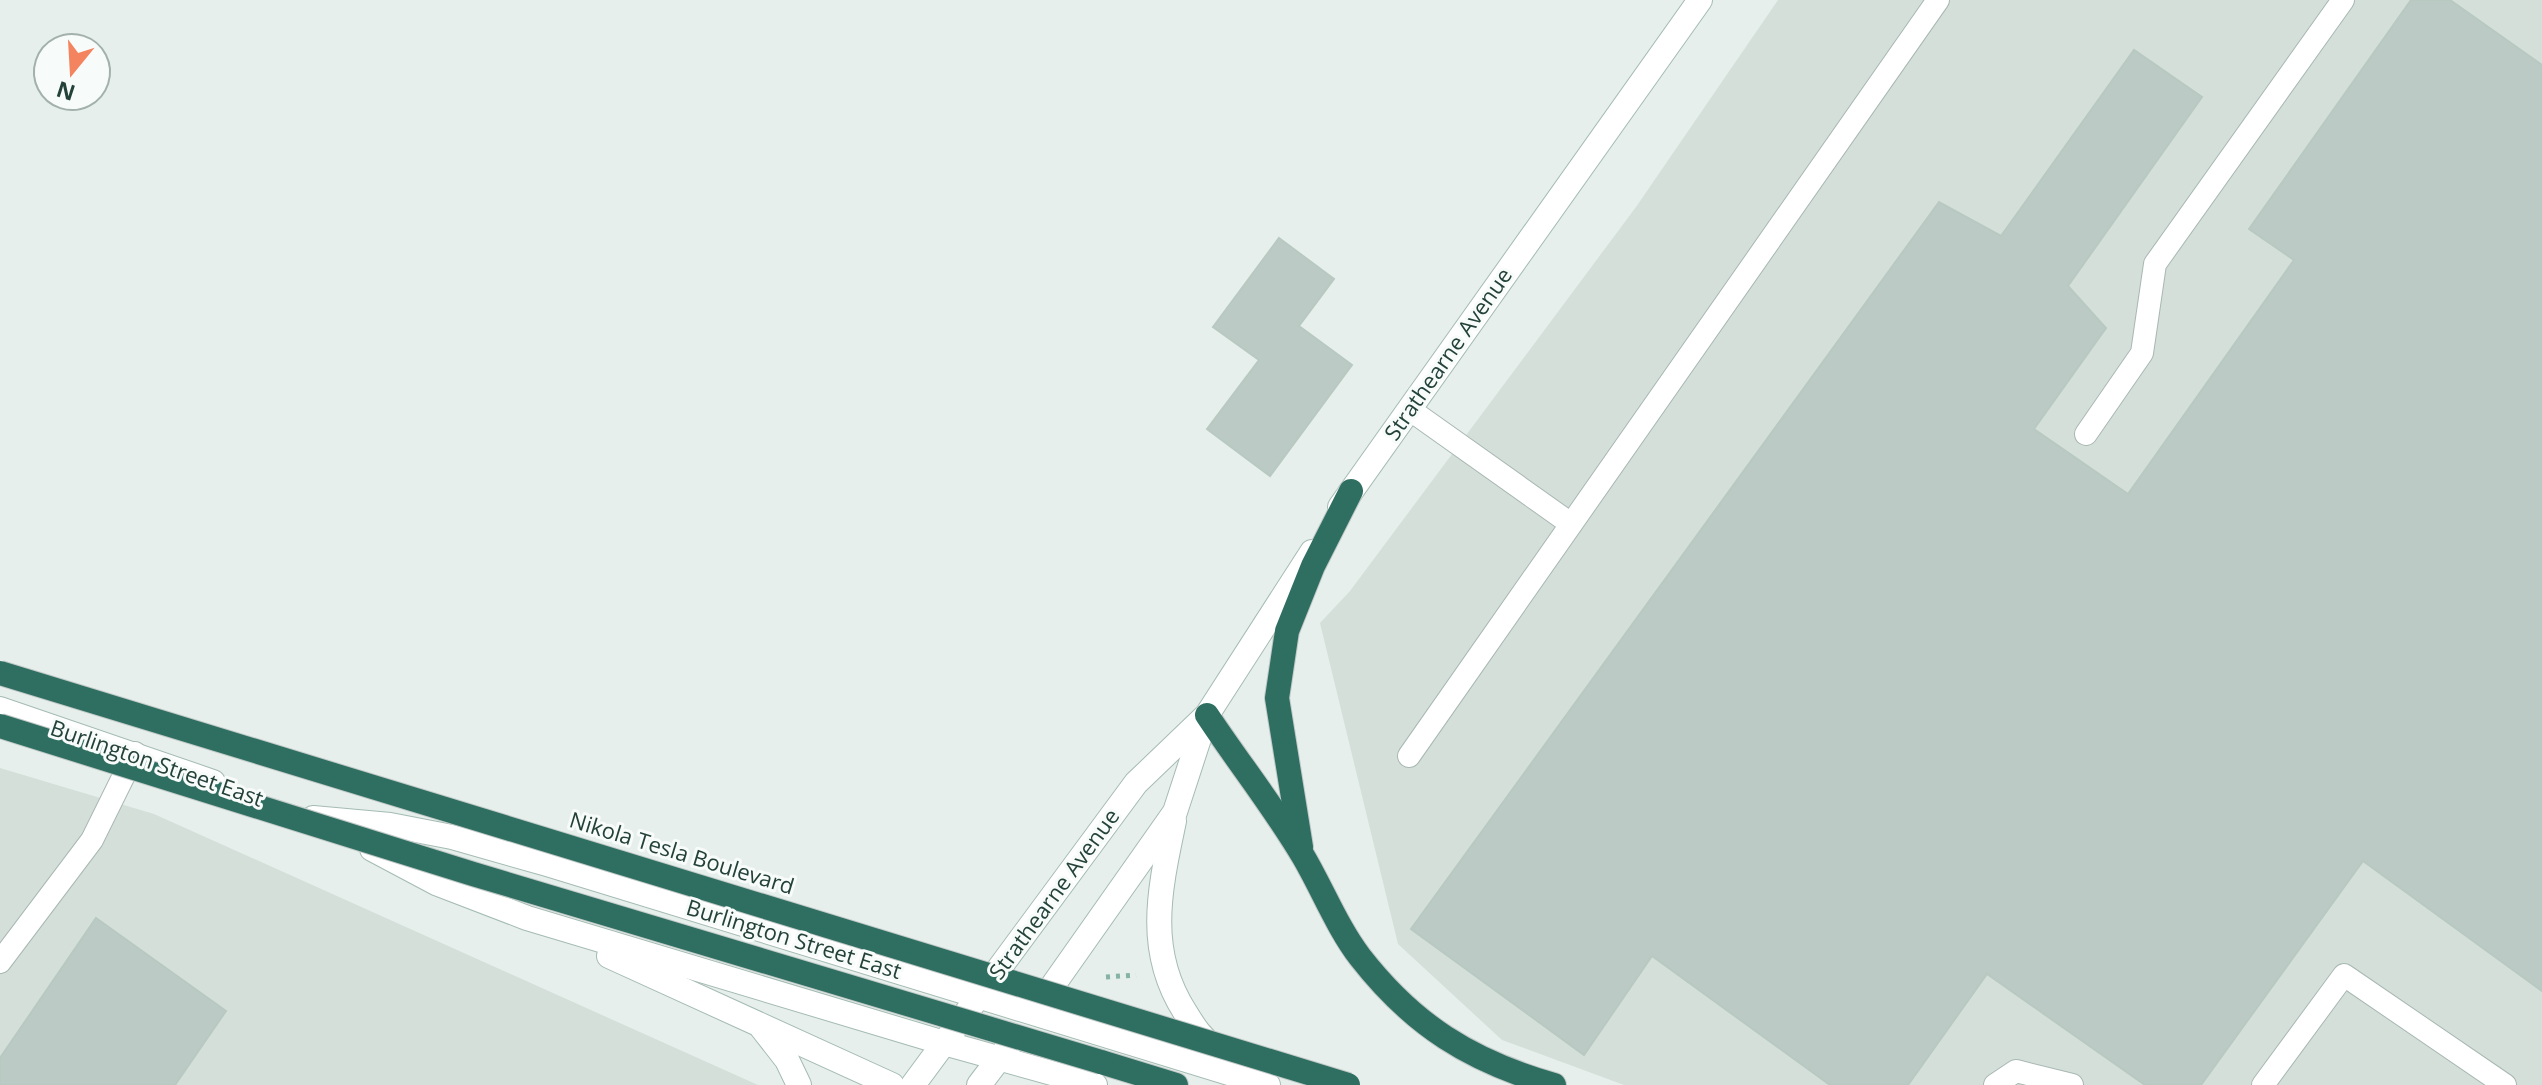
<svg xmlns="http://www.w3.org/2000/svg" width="2542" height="1085" font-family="'Open Sans',sans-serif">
<rect width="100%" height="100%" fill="#e6efeb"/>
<g fill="#d4dfda">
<polygon points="1778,0 2542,0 2542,1085 1624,1085 1502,1040 1398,944 1320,623 1350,591 1636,207"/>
<polygon points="0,768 154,814 758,1085 0,1085"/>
</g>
<g fill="#bbcac4" stroke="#b8c9c2" stroke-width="2">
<polygon points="2411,0 2450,0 2542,65 2542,991 2363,861 2201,1085 2145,1085 1987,974 1908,1085 1830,1085 1652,956 1584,1055 1411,929 1939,202 2001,236 2134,50 2202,97 2068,286 2106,328 2034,429 2128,494 2294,260 2249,229"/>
<polygon points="1279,238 1334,279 1299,326 1352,365 1270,476 1207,429 1259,360 1213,327"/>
<polygon points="96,918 226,1011 175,1085 0,1085 0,1058"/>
</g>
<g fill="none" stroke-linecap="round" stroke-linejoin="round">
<g stroke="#a8b8b2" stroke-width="24">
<g id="lane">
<polyline points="1409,409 1571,524"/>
<polyline points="2086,434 2142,353 2155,264 2343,0"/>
<polyline points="1409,756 1938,0"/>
<polyline points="0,962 92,840 135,753"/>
<polyline points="1995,1085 2016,1071 2072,1085"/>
<polyline points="2263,1085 2344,975 2505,1085"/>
</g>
</g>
<g stroke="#a4bbb3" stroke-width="26">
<g id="secondary">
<polyline points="1340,507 1700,0"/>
<polyline points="0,709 213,782"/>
<polyline points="313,818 390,825 452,837 547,864 1268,1085"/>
<path d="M1174,821C1160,888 1145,950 1185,1012C1194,1027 1202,1039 1216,1049"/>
<polyline points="372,849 436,883 527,918 944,1043 1095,1085"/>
<polyline points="609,956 892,1085"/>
<polyline points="1037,1008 1175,812 1206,717"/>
<polyline points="762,1028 787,1060 799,1085"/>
<polyline points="913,1085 1136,783 1207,715 1312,552"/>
<polyline points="979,1085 1008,1047"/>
</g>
</g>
<g stroke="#c2cac8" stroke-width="26">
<g id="highway">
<path d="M1207,715C1238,762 1274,807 1303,856C1322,888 1337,927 1360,957C1413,1025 1470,1061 1554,1085"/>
<polyline points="1301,847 1277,698 1287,631 1313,566 1351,491"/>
<polyline points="1101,1062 1176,1085"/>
</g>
</g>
<polyline stroke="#86b3a5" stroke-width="5" stroke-dasharray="4 6" stroke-linecap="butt" points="1106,977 1136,975"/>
<use href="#lane" stroke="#fff" stroke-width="22"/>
<use href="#secondary" stroke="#fff" stroke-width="24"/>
<use href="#highway" stroke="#2f6f62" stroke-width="24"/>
<g stroke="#c2cac8" stroke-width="26" stroke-linecap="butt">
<g id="highway-bridge">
<polyline points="0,673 1348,1085"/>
<polyline points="0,726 473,874 1101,1062"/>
</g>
</g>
<use href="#highway-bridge" stroke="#2f6f62" stroke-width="24"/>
</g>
<g text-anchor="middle" stroke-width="6" stroke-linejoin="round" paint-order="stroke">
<g font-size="22" fill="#24423a" stroke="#f7fbf9">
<text transform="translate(1448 354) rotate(-55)" y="8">Strathearne Avenue</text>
<text transform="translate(157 763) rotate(19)" y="8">Burlington Street East</text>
<text transform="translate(682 853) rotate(17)" y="8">Nikola Tesla Boulevard</text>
<text transform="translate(1054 894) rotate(-54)" y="8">Strathearne Avenue</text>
<text transform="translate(794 939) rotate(17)" y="8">Burlington Street East</text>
</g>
</g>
<g transform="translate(72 72) rotate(198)"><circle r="38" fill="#f7fbf9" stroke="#a3b1ad" stroke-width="2"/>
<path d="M0-6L14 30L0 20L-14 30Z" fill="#f4845f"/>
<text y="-12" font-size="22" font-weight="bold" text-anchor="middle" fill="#24423a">N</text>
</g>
</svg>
